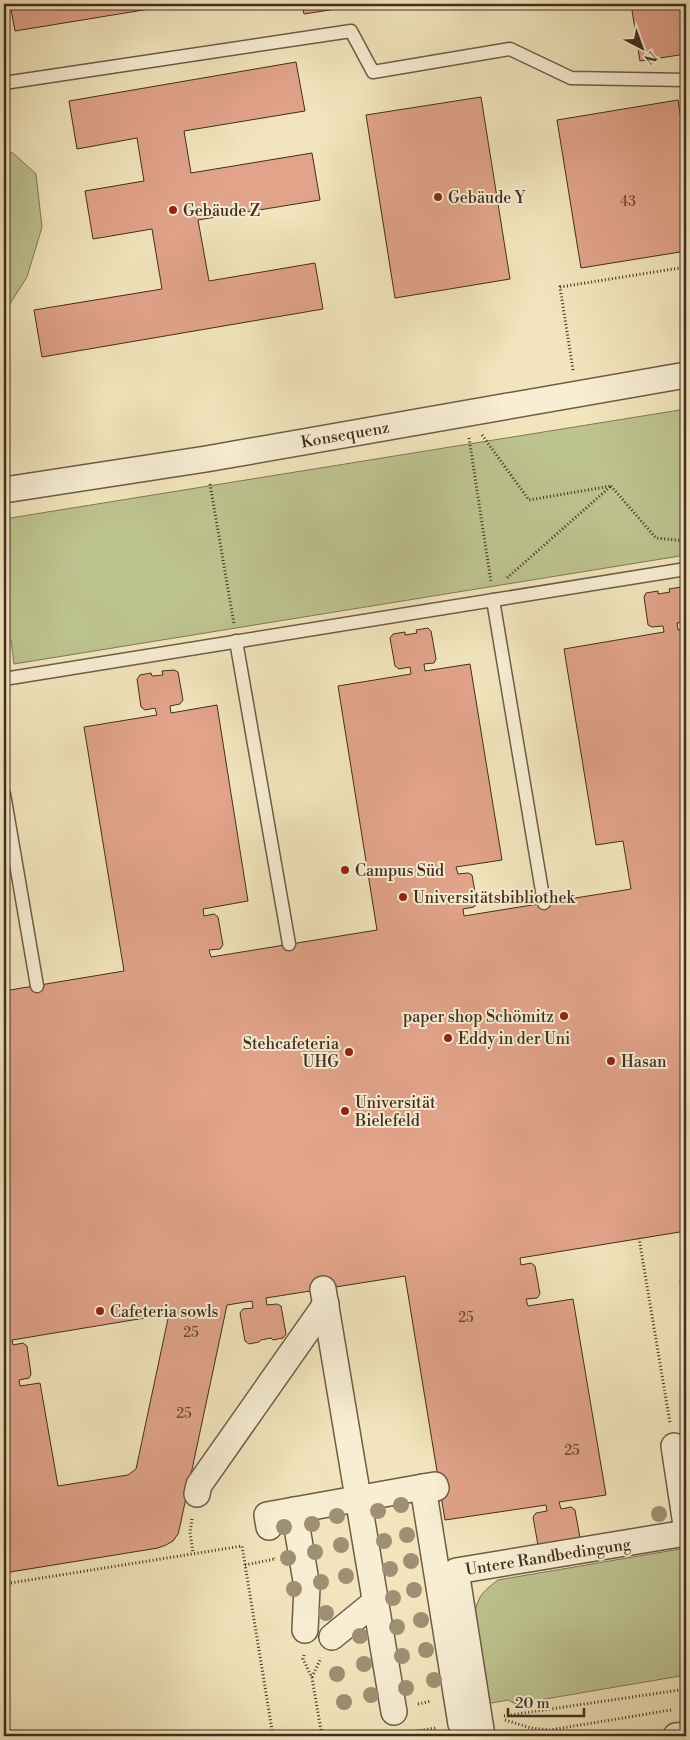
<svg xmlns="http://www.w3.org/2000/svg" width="690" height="1740" font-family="'Libre Bodoni',serif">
<rect width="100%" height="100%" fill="#f2e5bd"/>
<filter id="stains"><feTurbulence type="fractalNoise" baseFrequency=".004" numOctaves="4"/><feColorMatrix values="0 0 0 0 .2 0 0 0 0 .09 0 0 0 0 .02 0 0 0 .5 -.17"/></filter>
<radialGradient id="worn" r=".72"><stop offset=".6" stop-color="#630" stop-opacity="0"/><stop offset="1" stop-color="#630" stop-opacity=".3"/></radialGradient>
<g fill="#bdc38f" stroke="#807858">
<polygon points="4,152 13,153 36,174 42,227 27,277 4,313"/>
<polygon points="686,409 686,555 14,664 11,640 4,641 4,519"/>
<path d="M686,1548V1675L516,1704L508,1700L486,1704C481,1676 463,1617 483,1593C487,1588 493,1584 498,1580Z"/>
</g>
<g fill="#e1a38a" stroke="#432d20" fill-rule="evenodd">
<polygon points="10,4 180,4 15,31"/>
<polygon points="302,4 368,4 304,14"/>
<polygon points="631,4 686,4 686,54 640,61"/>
<polygon points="296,62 305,111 184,131 191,173 312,153 320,200 198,220 209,281 315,263 323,309 42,357 34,310 162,289 152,229 93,239 85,191 144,181 137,138 77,149 69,101"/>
<polygon points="481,97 510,279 395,298 366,115"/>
<polygon points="678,100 686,151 686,251 581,268 557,120"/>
<path d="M681,587L685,590L686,598V622L677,623L678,630L686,629V1231L520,1258L521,1265L531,1263L535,1266L540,1294L537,1298L526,1299L528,1306L573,1299L606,1495L559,1502L561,1509L571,1507L575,1510L580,1538L538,1545L533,1517L536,1513L547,1511L546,1505L445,1520L405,1276L266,1298L267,1305L277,1304L281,1306L286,1334L283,1338L273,1340L271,1338L261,1340L259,1342L249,1344L245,1341L240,1313L243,1309L253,1308L252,1301L227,1305L180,1526L178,1534L173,1541L166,1545L158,1548L4,1573V1389H6L4,1382V991L124,971L84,727L157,715L155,708L145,710L141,707L137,679L140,675L151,673L152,676L163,675L162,671L174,670L178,672L183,700L180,704L170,706L171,713L217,705L248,901L203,909L204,916L214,914L218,917L223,945L220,949L209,950L211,957L377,930L338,686L411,674L410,667L399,669L395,666L390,638L393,634L405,632V635L417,633L416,630L428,628L431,631L436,659L434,663L424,664L425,671L470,664L502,860L456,867L458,874L468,873L472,875L477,903L474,907L463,909L464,916L631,889L623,841L596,845L564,649L664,632L663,626L652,627L648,625L644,597L646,593L658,591V594L670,592L669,589ZM169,1314L136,1469L128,1475L58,1486L40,1383L20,1386L19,1380L29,1378L31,1374L27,1346L23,1343L13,1345L12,1340Z"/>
<polygon points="686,1280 686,1317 680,1281"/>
</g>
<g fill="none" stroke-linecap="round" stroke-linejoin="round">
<g stroke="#6f5b47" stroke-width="15">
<g id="lane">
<polyline points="4,83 351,31 373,72 510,49 571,78 686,80"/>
<polyline points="493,600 544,903"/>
<polyline points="236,641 289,944"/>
<polyline points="4,679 686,569"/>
<polyline points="4,794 37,986"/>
</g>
</g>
<g stroke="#6f5b47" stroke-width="28">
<g id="street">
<polyline points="4,490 206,459 686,375"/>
<polyline points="323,1289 394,1712"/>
<polyline points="674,1446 686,1525"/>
<polyline points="423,1487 461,1724"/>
<polyline points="197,1494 199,1485 326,1304"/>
<polyline points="294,1510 307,1587 305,1630"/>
<polyline points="269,1527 267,1515 423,1487 435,1485 436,1488"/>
<polyline points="332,1637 375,1602"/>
<polyline points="482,1736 456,1571 686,1533"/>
<polyline points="676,1736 686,1735"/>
</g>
</g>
<g stroke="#432d20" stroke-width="3" stroke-dasharray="1 2.5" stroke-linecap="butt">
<polyline points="573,370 560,287 686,267"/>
<polyline points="482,435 529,500 611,486 507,578"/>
<polyline points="469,438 491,582"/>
<polyline points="210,484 234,624"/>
<polyline points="611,486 656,538 686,541"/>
<polyline points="639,1238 670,1423"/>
<polyline points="192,1519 190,1532 193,1553"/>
<polyline points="245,1565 275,1559 274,1558"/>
<polyline points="4,1584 242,1546 273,1736"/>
<polyline points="304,1655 303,1659 312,1678 322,1736"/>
<polyline points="312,1677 321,1658"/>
<polyline points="418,1704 431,1701"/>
<polyline points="504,1716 686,1689"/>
<polyline points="505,1720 531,1728 550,1730 671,1710"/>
<polyline points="410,1732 436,1728"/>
</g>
<use href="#lane" stroke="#f7eed4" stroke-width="12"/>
<use href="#street" stroke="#f7eed4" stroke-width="25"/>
</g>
<g fill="#9f9073">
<circle cx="401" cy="1505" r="8"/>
<circle cx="378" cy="1511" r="8"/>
<circle cx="659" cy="1514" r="8"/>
<circle cx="337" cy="1516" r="8"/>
<circle cx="312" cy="1524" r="8"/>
<circle cx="284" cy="1527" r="8"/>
<circle cx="407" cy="1535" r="8"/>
<circle cx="384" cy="1541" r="8"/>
<circle cx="341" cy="1545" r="8"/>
<circle cx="315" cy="1552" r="8"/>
<circle cx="288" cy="1558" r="8"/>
<circle cx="411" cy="1561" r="8"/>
<circle cx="390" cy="1569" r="8"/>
<circle cx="346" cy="1576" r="8"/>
<circle cx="321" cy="1582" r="8"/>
<circle cx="294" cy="1589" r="8"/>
<circle cx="414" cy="1590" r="8"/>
<circle cx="393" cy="1598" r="8"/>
<circle cx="326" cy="1613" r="8"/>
<circle cx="421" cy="1620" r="8"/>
<circle cx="397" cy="1627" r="8"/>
<circle cx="360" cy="1636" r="8"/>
<circle cx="426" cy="1650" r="8"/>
<circle cx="402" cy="1656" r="8"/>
<circle cx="364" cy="1664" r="8"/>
<circle cx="337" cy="1674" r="8"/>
<circle cx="434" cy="1680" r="8"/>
<circle cx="406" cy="1688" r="8"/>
<circle cx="371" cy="1695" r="8"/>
<circle cx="344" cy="1702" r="8"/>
</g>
<g fill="#8f2418" stroke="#f7eed4" stroke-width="2">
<circle cx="438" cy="197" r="5"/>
<circle cx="173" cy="210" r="5"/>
<circle cx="345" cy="870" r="5"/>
<circle cx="403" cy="897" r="5"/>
<circle cx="564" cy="1016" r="5"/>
<circle cx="448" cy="1038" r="5"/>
<circle cx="349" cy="1052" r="5"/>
<circle cx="611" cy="1061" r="5"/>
<circle cx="345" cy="1111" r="5"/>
<circle cx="100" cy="1311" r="5"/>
</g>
<g text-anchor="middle" stroke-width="4" stroke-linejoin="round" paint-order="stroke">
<g font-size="14" fill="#6a4a3a">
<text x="628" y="206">43</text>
<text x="466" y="1322">25</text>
<text x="191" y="1337">25</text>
<text x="184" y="1418">25</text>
<text x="572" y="1455">25</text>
</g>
<g font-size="16" fill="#432d20" stroke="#f7eed4" text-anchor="start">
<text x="448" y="203">Gebäude Y</text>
<text x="183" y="216">Gebäude Z</text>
<text x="355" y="876">Campus Süd</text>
<text x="413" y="903">Universitätsbibliothek</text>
<text x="554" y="1022" text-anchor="end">paper shop Schömitz</text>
<text x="458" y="1044">Eddy in der Uni</text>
<text x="339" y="1049" text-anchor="end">Stehcafeteria<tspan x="339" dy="18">UHG</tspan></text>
<text x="621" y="1067">Hasan</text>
<text x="355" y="1108">Universität<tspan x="355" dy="18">Bielefeld</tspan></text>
<text x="110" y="1317">Cafeteria sowls</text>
</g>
<g font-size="16" fill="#432d20" stroke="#f7eed4">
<text transform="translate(345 434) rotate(-10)" y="6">Konsequenz</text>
<text transform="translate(548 1556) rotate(-9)" y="6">Untere Randbedingung</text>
</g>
</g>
<rect width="690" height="1740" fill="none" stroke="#f2e5bd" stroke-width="20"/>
<rect x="5" y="5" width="680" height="1730" fill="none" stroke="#432d20" stroke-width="2.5"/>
<rect x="10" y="10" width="670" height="1720" fill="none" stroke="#432d20"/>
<g transform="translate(642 48) rotate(139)" stroke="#f7eed4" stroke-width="4" paint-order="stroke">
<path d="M0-4L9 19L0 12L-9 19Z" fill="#432d20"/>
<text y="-8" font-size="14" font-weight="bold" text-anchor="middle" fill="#432d20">N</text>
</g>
<path d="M508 1708v8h76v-8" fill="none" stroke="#432d20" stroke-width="2.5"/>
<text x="515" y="1708" font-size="15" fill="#432d20" stroke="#f7eed4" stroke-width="4" paint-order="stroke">20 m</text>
<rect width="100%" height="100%" filter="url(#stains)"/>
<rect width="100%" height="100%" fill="url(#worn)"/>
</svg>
